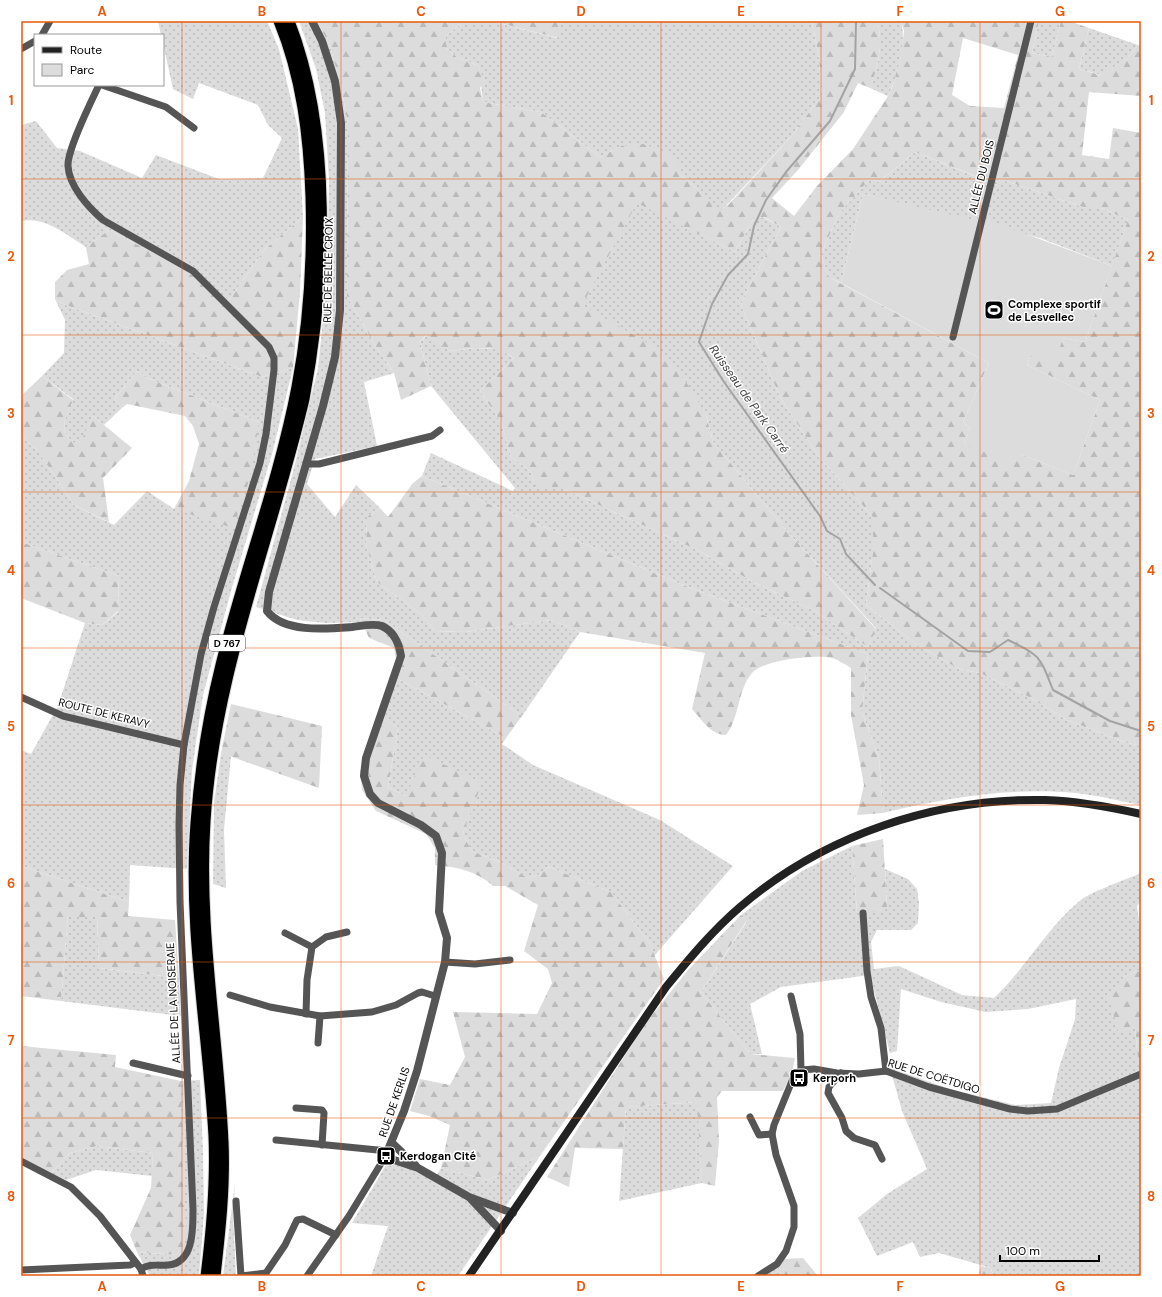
<svg xmlns="http://www.w3.org/2000/svg" width="1162" height="1297" font-family="'DM Sans',sans-serif">
<defs>
<pattern id="grass-dots" width="8" height="8" patternUnits="userSpaceOnUse"><rect width="8" height="8" fill="#dcdcdc"/><path d="M2 2h.1M6 6h.1" fill="none" stroke="#bbb" stroke-width="1.8" stroke-linecap="round"/></pattern>
<pattern id="forest-firs" width="22" height="20" patternUnits="userSpaceOnUse"><rect width="22" height="20" fill="#dcdcdc"/><path d="M5 1l3.5 6h-7zM16 11l3.5 6h-7z" fill="#bbb"/></pattern>
</defs>
<rect width="100%" height="100%" fill="#fff"/>
<g fill="url(#grass-dots)">
<path d="M158,21H267L279,49L298,129L303,217L265,249L229,300L177,265L109,230L86,247C67,235 45,216 21,221V125L36,121L57,148L80,151L142,178L156,155L219,179L263,178L282,138L268,125L258,105L199,83L193,99L173,89L163,43V35H161Z"/>
<polygon points="299,21 317,21 330,46 342,91 348,125 347,296 375,345 394,373 364,382 377,446 315,459 307,484 335,517 356,485 380,508 367,517 366,544 377,582 422,615 435,631 465,632 551,620 580,632 522,716 384,620 360,618 362,622 326,623 297,620 256,607 294,468 318,368 327,282 329,180 325,113 316,69"/>
<polygon points="464,21 491,21 557,38 561,21 812,21 819,59 822,95 790,138 720,212 692,184 680,175 621,146 600,157 541,112 483,102 479,66 457,57 446,48 446,36"/>
<path d="M877,21H901C907,44 898,75 888,96L870,88C878,67 884,43 877,21Z"/>
<polygon points="1039,21 1061,21 1052,57 1032,53"/>
<polygon points="1089,28 1138,45 1127,59 1101,75 1079,69"/>
<polygon points="915,152 997,185 1000,179 1086,208 1101,208 1128,220 1112,266 1040,238 863,194 841,283 829,277 821,255 839,213 870,179 879,182"/>
<path d="M637,202L735,252L752,221L763,217L781,227L746,292L741,305L780,397L819,457L873,517V551L866,605L917,645L959,669L980,673L1029,697L1067,720L1124,742L1141,746V805C1119,801 1097,795 1075,793C1010,787 945,798 883,813L879,758L862,712L868,654L688,587L422,476L431,453L513,491L515,488L431,386L420,342L427,335L450,351L475,348L499,349L514,358L480,391L501,422L511,457L531,471L536,489H564L699,551L753,582L813,610L868,647L876,628L786,530L713,442L706,415L621,329L581,305Z"/>
<path d="M55,299L66,305L262,377L293,368L272,454L231,591L203,695L192,770L187,869L130,865L129,902L21,866V750L31,754L58,706L85,623L102,625L118,612L119,576L21,542V436L38,451L74,505L114,525L147,491L174,509L259,422L150,379L137,371L114,399L122,408L104,425L93,416L82,441L74,443C57,429 66,417 73,399L42,376L64,353L65,320Z"/>
<polygon points="391,675 506,738 502,744 533,765 660,820 733,866 654,956 650,944 611,892 549,867 538,875 528,878 500,862 471,851 463,833 481,783 406,796 388,787 398,727 377,716"/>
<polygon points="221,753 231,756 224,830 226,888 213,884 214,803"/>
<path d="M852,846L857,913L887,907L885,869L908,879L917,889L919,903L918,923L911,930H877L871,942L874,969L899,966L962,995L994,998C1026,968 1047,927 1082,899C1094,891 1124,880 1139,874L1141,867V901L1137,906L1141,935V969L1124,977L1119,1033L1135,1027L1138,1060L1141,1059V1276H993L991,1268L939,1253L920,1257L913,1242L877,1256L858,1218L887,1194L927,1169L902,1111L890,1068L950,1089L1015,1105L1051,1103L1059,1068L1075,1019L1076,999L1028,1009L986,1012L941,1002L901,989L897,1051L890,1053L870,975L781,987L750,1004L762,1054H750L701,992L747,921L741,915L802,871Z"/>
<polygon points="68,917 97,917 99,968 179,978 181,1016 61,1001"/>
<polygon points="200,1080 203,1153 204,1213 199,1276 150,1276 137,1252 177,1255 183,1186 181,1081"/>
<polygon points="698,1102 702,1183 619,1201 626,1107"/>
<polygon points="97,1146 153,1153 152,1176 96,1170 66,1180 51,1173 70,1153"/>
<polygon points="540,1156 458,1276 371,1276 388,1226 352,1223 386,1165 401,1165 434,1180 441,1168 488,1180"/>
<polygon points="235,1183 233,1216 236,1276 223,1276"/>
<polygon points="775,1268 782,1276 763,1276"/>
</g>
<g fill="url(#forest-firs)" fill-rule="evenodd">
<path d="M317,21H464L446,36V48L457,57L479,66L484,81L480,88L483,102L541,112L600,157L621,146L643,144L669,153L679,166L680,175L692,184L720,211L730,203L790,138L822,95L819,59L812,21H877C884,43 878,67 870,88L858,83L844,112L798,170L772,198L794,216L817,186L853,149L888,96L893,85L901,56L904,31L901,21H1039L1032,53L1052,57L1061,21H1069L1089,28L1079,69L1100,75L1127,59L1138,45L1141,46V96L1089,92L1082,155L1109,159L1113,128L1141,133V746L1124,742L1067,720L1029,697L980,673L959,669L917,645L866,605L873,551V517L819,457L780,397L741,305L746,292L781,227L764,217L752,221L735,252L637,203L582,305L663,352L688,385L706,415L713,442L786,530L876,629L868,647L813,610L753,582L699,551L564,489H536L531,471L511,457L501,422L480,391L514,358C494,344 473,348 450,351L426,335L420,342L431,386L401,400L394,373L375,345L347,296L348,125L342,91L330,46ZM963,38L1018,55L1004,108L970,106L952,95ZM915,152L998,185L1000,179L1086,208H1101L1128,220L1085,342L1063,338L1030,356L1027,365L1100,400L1073,475L1020,454L964,444L970,428L963,422L989,363L829,277L821,255L839,213L870,179L879,182Z"/>
<polygon points="491,21 561,21 558,38"/>
<polygon points="303,217 300,292 293,368 262,377 66,305 55,299 55,282 67,270 89,264 86,247 109,230 177,265 229,300 265,249"/>
<polygon points="137,371 150,379 259,422 250,478 233,528 174,509 189,481 199,444 193,426 185,416 127,404 122,408 114,399"/>
<path d="M42,376L73,400C66,417 57,429 74,443L81,441L93,416L132,448L103,478L109,522L74,505L38,451L21,436V396Z"/>
<path d="M422,476L688,587L868,654L862,712L879,758L883,813L857,815L864,785L851,715V668C846,665 840,661 835,659C820,653 762,660 752,673C737,691 740,717 726,735C711,735 701,719 692,709L705,653L580,632L551,620L465,632L435,631L422,615L377,582L366,544L367,517L380,508L388,517L413,483Z"/>
<polygon points="21,542 119,576 118,611 102,625 85,623 21,598"/>
<polygon points="360,618 384,620 522,716 506,738 391,675 396,659 394,648 369,638"/>
<polygon points="231,704 322,726 319,788 221,753"/>
<path d="M377,716L398,727L388,787L406,796L424,755L482,783L463,833L471,851L500,862L528,878L538,875L549,867L611,892L650,944L664,979L540,1156L488,1180L441,1168L450,1125L429,1116L410,1111L420,1079L450,1085L465,1057L453,1012L537,1014L552,983L548,969L524,951L538,905L505,886H493C477,871 457,867 435,865V848L426,834L376,811L362,790L360,772Z"/>
<polygon points="883,839 887,907 883,911 857,913 852,846"/>
<polygon points="21,866 129,902 128,916 175,920 179,978 99,968 97,917 68,917 61,1001 21,996"/>
<polygon points="741,915 747,920 701,992 750,1054 795,1058 792,1073 783,1091 722,1091 717,1097 719,1141 715,1186 702,1183 697,1102 626,1107 623,1149 575,1148 569,1187 547,1177 645,1024 688,970"/>
<polygon points="1141,969 1141,1059 1138,1061 1135,1027 1119,1034 1108,995 1124,977"/>
<polygon points="21,1046 116,1055 115,1067 181,1081 183,1186 187,1235 177,1255 137,1252 130,1235 151,1188 153,1153 97,1146 70,1153 51,1173 21,1158"/>
<polygon points="803,1258 818,1276 782,1276 775,1268 785,1259"/>
<polygon points="981,1266 991,1268 993,1276 978,1276"/>
</g>
<polygon fill="#dcdcdc" points="863,194 978,221 978,216 1112,266 1085,342 1063,338 1054,365 1030,356 1027,365 1100,400 1073,475 1020,454 1006,461 964,444 970,428 963,422 989,363 841,283"/>
<g fill="none" stroke-linecap="round" stroke-linejoin="round">
<g stroke="#a3a3a3" stroke-width="2">
<polyline points="856,21 855,69 830,121 786,172 766,200 754,226 748,254 728,275 712,304 699,342 724,382 820,516 827,531 840,539 846,554 875,585"/>
<path d="M880,588L968,651L990,652L1008,640C1041,655 1040,657 1053,690L1110,721L1141,731"/>
</g>
<g stroke="#dbdbdb" stroke-width="13">
<g id="trunk">
<path d="M206,1276C212,1229 216,1183 214,1136C208,1031 188,928 196,823C200,770 208,717 221,665C244,572 279,481 297,387C309,324 313,261 311,196C309,136 302,77 279,21"/>
<path d="M215,1276C220,1231 225,1187 223,1142C218,1034 198,929 205,821C214,675 271,539 304,399C326,282 333,133 289,21"/>
</g>
</g>
<g stroke="#555" stroke-width="7">
<polyline points="42,35 50,21"/>
<polyline points="21,49 35,41"/>
<path d="M99,85C91,102 67,150 68,166C69,186 88,207 103,220L193,271L269,347L274,358V370L266,434L260,463L214,607L201,654L184,745L180,785L179,825L180,902L193,1209C193,1229 194,1263 168,1265C158,1266 150,1263 141,1269"/>
<polyline points="102,85 166,107 194,128"/>
<polyline points="953,337 1031,21"/>
<polyline points="307,464 319,464 432,436 440,430"/>
<polyline points="21,697 63,716 184,745"/>
<polyline points="863,913 867,971 871,997 881,1028 886,1071"/>
<polyline points="285,933 312,947"/>
<polyline points="445,962 475,964 510,960"/>
<polyline points="230,995 270,1007 320,1016 372,1012 396,1005 418,993 422,992 435,996"/>
<polyline points="791,996 800,1034 801,1070"/>
<polyline points="306,1014 307,980 312,947 326,937 347,932"/>
<polyline points="318,1043 320,1016"/>
<polyline points="133,1063 188,1076"/>
<polyline points="841,1073 829,1087 828,1093 842,1118 846,1131 854,1138 875,1145 882,1159"/>
<polyline points="296,1108 322,1110 324,1113 322,1145"/>
<polyline points="750,1117 759,1135 772,1134"/>
<polyline points="276,1140 388,1151"/>
<polyline points="21,1161 71,1187 100,1216 141,1269 143,1276"/>
<polyline points="236,1201 241,1276"/>
<polyline points="21,1270 130,1265 135,1263"/>
<polyline points="241,1276 266,1273 285,1245 297,1220 303,1219 336,1235"/>
<polyline points="307,1276 349,1216 385,1157"/>
<polyline points="758,1276 777,1264 786,1251 794,1227 794,1206 776,1155 772,1134 774,1125 794,1076 801,1070 814,1069 837,1073 859,1074 886,1071 929,1087 1010,1109 1028,1111 1057,1109 1141,1074"/>
</g>
<g stroke="#555" stroke-width="8">
<path d="M312,21L322,41L335,81L341,123L340,310L335,357L323,406L269,592L267,611C284,633 326,629 352,627C361,626 373,623 382,626C395,632 399,644 401,656L366,758L364,776L370,794L378,803L421,825L436,836L442,853L439,912L447,938L445,962L417,1071L404,1111L385,1157L418,1168L469,1197L513,1213"/>
<polyline points="392,1143 416,1166"/>
<polyline points="471,1199 501,1231"/>
</g>
<path stroke="#222" stroke-width="8" d="M469,1276L666,987C689,959 712,931 740,907C824,835 935,798 1045,800C1077,801 1110,807 1141,814"/>
<use href="#trunk" stroke="#000" stroke-width="11"/>
</g>
<path fill="none" stroke="#e8590c" stroke-width="1" stroke-opacity="0.55" d="M182,21V1276M341,21V1276M501,21V1276M661,21V1276M821,21V1276M980,21V1276M21,179H1141M21,335H1141M21,492H1141M21,648H1141M21,805H1141M21,962H1141M21,1118H1141"/>
<defs>
<g id="stadium-square" transform="scale(1)"><rect x="-9" y="-9" width="18" height="18" rx="4" fill="#000" stroke="#fff"/><path d="M0-5a6.5 5 0 1 0 0 10a6.5 5 0 1 0 0-10ZM-3.5-1.8h7v3.6h-7Z" fill="#fff"/></g>
<g id="bus-square" transform="scale(1)"><rect x="-9" y="-9" width="18" height="18" rx="4" fill="#000" stroke="#fff"/><path d="M-5-6H5V4H4V6H2V4H-2V6H-4V4H-5ZM-3.5-4V0h7V-4ZM-3.5 1.2v1.5H-2V1.2ZM2 1.2v1.5H3.5V1.2Z" fill="#fff"/></g>
</defs>
<g fill-rule="evenodd">
<use href="#stadium-square" x="994" y="310"/>
<use href="#bus-square" x="799" y="1078"/>
<use href="#bus-square" x="386" y="1156"/>
</g>
<g text-anchor="middle" stroke-width="3" stroke-linejoin="round" paint-order="stroke">
<rect fill="#fff" stroke="#4c4c4c" stroke-width="1" x="209" y="635" width="36" height="16" rx="3"/>
<g font-size="10" font-weight="bold" fill="#000">
<text x="227" y="647">D 767</text>
</g>
<g font-size="11" fill="#000" stroke="#fff">
<text transform="translate(981 177) rotate(-76)" y="4">ALLÉE DU BOIS</text>
<text transform="translate(328 270) rotate(-89)" y="4">RUE DE BELLE CROIX</text>
<text transform="translate(104 713) rotate(14)" y="4">ROUTE DE KERAVY</text>
<text transform="translate(173 1003) rotate(-93)" y="4">ALLÉE DE LA NOISERAIE</text>
<text transform="translate(934 1076) rotate(17)" y="4">RUE DE COËTDIGO</text>
<text transform="translate(394 1102) rotate(-71)" y="4">RUE DE KERLIS</text>
</g>
<g font-size="11" font-weight="bold" fill="#000" stroke="#fff" text-anchor="start">
<text x="1008" y="308">Complexe sportif<tspan x="1008" dy="13">de Lesvellec</tspan></text>
<text x="813" y="1082">Kerporh</text>
<text x="400" y="1160">Kerdogan Cité</text>
</g>
<g font-size="12" font-style="italic" fill="#444" stroke="#fff">
<text transform="translate(749 399) rotate(55)" y="4">Ruisseau de Park Carré</text>
</g>
</g>
<rect width="1162" height="1297" fill="none" stroke="#ffffff" stroke-width="44"/>
<rect x="34" y="34" width="130" height="52" fill="#ffffff" stroke="#999999"/>
<rect x="42" y="47" width="20" height="6" fill="#222222" stroke="#999999"/>
<text x="70" y="54" font-size="12" fill="#000000">Route</text>
<rect x="42" y="64" width="20" height="12" fill="#dcdcdc" stroke="#999999"/>
<text x="70" y="74" font-size="12" fill="#000000">Parc</text>
<path d="M1000 1255v6h99v-6" fill="none" stroke="#000000" stroke-width="2"/>
<text x="1006" y="1255" font-size="12" fill="#000000" stroke="#ffffff" stroke-width="3" paint-order="stroke">100 m</text>
<rect x="22" y="22" width="1118" height="1253" fill="none" stroke="#e8590c" stroke-width="1.5"/>
<g font-size="13" text-anchor="middle" font-weight="bold" fill="#e8590c">
<text x="102" y="16">A</text>
<text x="262" y="16">B</text>
<text x="421" y="16">C</text>
<text x="581" y="16">D</text>
<text x="741" y="16">E</text>
<text x="900" y="16">F</text>
<text x="1060" y="16">G</text>
<text x="11" y="105">1</text>
<text x="1151" y="105">1</text>
<text x="11" y="261">2</text>
<text x="1151" y="261">2</text>
<text x="11" y="418">3</text>
<text x="1151" y="418">3</text>
<text x="11" y="575">4</text>
<text x="1151" y="575">4</text>
<text x="11" y="731">5</text>
<text x="1151" y="731">5</text>
<text x="11" y="888">6</text>
<text x="1151" y="888">6</text>
<text x="11" y="1045">7</text>
<text x="1151" y="1045">7</text>
<text x="11" y="1201">8</text>
<text x="1151" y="1201">8</text>
<text x="102" y="1291">A</text>
<text x="262" y="1291">B</text>
<text x="421" y="1291">C</text>
<text x="581" y="1291">D</text>
<text x="741" y="1291">E</text>
<text x="900" y="1291">F</text>
<text x="1060" y="1291">G</text>
</g>
</svg>
